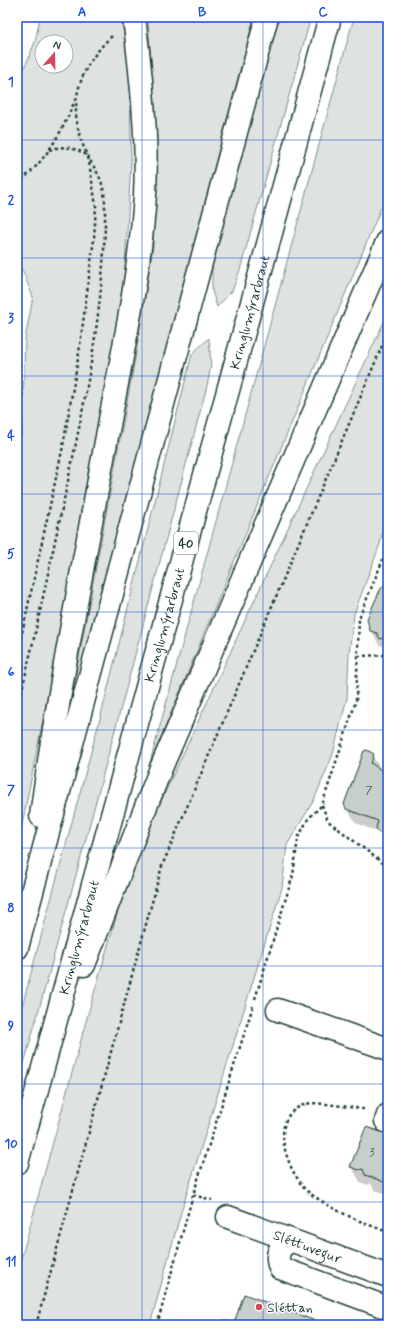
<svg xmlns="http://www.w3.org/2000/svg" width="405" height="1342" font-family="Mynerve,sans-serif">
<rect width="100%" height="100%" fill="#fff"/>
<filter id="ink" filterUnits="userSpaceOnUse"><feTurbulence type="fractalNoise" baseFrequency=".025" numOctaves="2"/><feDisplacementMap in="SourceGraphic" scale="8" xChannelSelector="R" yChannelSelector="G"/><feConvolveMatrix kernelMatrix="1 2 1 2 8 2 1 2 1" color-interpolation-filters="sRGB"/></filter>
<g filter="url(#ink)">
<g fill="#dee3e2" stroke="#7e908b" fill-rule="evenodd">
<path d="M40,17H121L130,67L131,163L124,283L94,462L17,850V446L22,433L25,339L33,297L22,269L17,266V86L35,42ZM42,42H66V66H42Z"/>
<polygon points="148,17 254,17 66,727 135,359 153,247 157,149"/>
<polygon points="277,17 311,17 240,270 232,291 217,307 212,291 212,262"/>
<polygon points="354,17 388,17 388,191 149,766"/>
<polygon points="388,313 388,499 380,544 354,614 349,654 347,698 333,754 314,800 287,845 282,888 181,1212 150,1325 17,1325 17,1274 88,1014 118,911 156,812"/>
<polygon points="209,338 211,366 207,386 81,857 17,1089 17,1025 101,715 192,354"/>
</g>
<g fill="#0003">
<polygon points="388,582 388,651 386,647 379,645 371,630"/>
<polygon points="369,751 381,769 381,771 388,777 388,846 380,833 356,823 347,809 365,752"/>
<polygon points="384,1128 388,1134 388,1194 374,1190 371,1183 368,1185 360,1182 352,1167"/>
</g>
<g fill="#c7cfcc" stroke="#1f3d34">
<polygon points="388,562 388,573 384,568"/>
<polygon points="388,580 388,637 380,639 377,633 370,631 367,619 380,590"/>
<polygon points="367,750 374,754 371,763 388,775 388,836 379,833 376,828 378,821 346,809 344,804 364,751"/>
<polygon points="383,1126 388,1138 388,1187 387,1183 365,1175 363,1169 359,1170 350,1167 366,1127 381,1132"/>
<polygon points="244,1294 321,1323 321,1325 222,1325 224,1320 234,1323"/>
</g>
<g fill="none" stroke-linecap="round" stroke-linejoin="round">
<g stroke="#1f3d34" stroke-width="25">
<g id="minor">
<polyline points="278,1010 388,1049"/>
<polyline points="386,1121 388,1115"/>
<path id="s1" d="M228,1217L388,1276"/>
<path d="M292,1241C279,1245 275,1255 280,1268L388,1308"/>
</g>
</g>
<g stroke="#1f3d34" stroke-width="25">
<g id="major">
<path d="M41,816C59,684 86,552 110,420C124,346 140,271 145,195C148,137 141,75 134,17"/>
<polyline points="17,948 267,17"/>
<polyline points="84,965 161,768 388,240"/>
<path id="s2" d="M17,1163L330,17"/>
</g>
</g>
<g stroke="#1f3d34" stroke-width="2.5" stroke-dasharray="3 3" stroke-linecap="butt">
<path d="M17,184C45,162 62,133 75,100"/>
<path d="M17,656L63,446L79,353L94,239L96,206L88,156C74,147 64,145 49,150"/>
<polyline points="358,656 388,655"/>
<path d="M17,710C34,642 48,573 63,504C83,412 103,317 105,223C105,209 106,194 101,181C98,172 92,165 88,156C65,112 76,69 112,36"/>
<polyline points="322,805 328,821 388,867"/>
<polyline points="255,999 293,875 298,838 308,819 322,805 356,701 359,618 388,547"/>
<path d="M364,1109C352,1108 316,1101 306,1104C273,1114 282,1150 294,1173C298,1179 301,1186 307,1191C330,1209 360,1222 388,1232"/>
<polyline points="193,1195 212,1200"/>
<polyline points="36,1325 162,866 388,332"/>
<polyline points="157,1325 193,1195 253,1006"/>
</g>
<use href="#minor" stroke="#fff" stroke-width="22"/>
<use href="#major" stroke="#fff" stroke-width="22"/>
</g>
</g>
<path fill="none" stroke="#1d4ed8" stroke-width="1" stroke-opacity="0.55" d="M142,17V1325M263,17V1325M17,140H388M17,258H388M17,376H388M17,494H388M17,612H388M17,730H388M17,848H388M17,966H388M17,1084H388M17,1202H388"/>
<circle fill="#d1495b" stroke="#fff" stroke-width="1.5" cx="259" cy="1307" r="4"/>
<g text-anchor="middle" stroke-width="3" stroke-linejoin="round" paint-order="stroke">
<g font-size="12" fill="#49625a">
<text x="369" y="794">7</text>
<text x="372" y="1156">3</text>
</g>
<rect fill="#fff" stroke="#627771" stroke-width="1" x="174" y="532" width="24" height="22" rx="3"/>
<g font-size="13" font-weight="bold" fill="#1f3d34">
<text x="186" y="548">40</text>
</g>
<g font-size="14" fill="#1f3d34" stroke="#fff">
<text dy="5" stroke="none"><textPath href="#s2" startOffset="882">Kringlumýrarbraut</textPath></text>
<text dy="5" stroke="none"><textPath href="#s2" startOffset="558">Kringlumýrarbraut</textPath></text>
<text dy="5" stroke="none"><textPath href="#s2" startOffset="234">Kringlumýrarbraut</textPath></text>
<text dy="5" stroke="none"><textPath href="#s1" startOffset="85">Sléttuvegur</textPath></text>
</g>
<g font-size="14" fill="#1f3d34" stroke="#fff" text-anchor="start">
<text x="267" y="1312">Sléttan</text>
</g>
</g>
<rect width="405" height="1342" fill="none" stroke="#fff" stroke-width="44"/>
<g transform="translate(54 54) rotate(20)"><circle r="19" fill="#ffffff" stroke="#a5b1ae"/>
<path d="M0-3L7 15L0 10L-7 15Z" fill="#d1495b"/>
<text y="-6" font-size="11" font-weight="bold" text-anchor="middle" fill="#1f3d34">N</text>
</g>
<rect x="22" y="22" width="361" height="1298" fill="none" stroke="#1d4ed8" stroke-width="1.5"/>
<g font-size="13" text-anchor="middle" font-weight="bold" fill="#1d4ed8">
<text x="82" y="16">A</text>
<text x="202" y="16">B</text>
<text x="323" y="16">C</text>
<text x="11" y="86">1</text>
<text x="11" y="204">2</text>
<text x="11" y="322">3</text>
<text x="11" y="440">4</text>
<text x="11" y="558">5</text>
<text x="11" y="676">6</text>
<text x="11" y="794">7</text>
<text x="11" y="912">8</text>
<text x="11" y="1030">9</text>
<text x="11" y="1148">10</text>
<text x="11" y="1266">11</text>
</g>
</svg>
